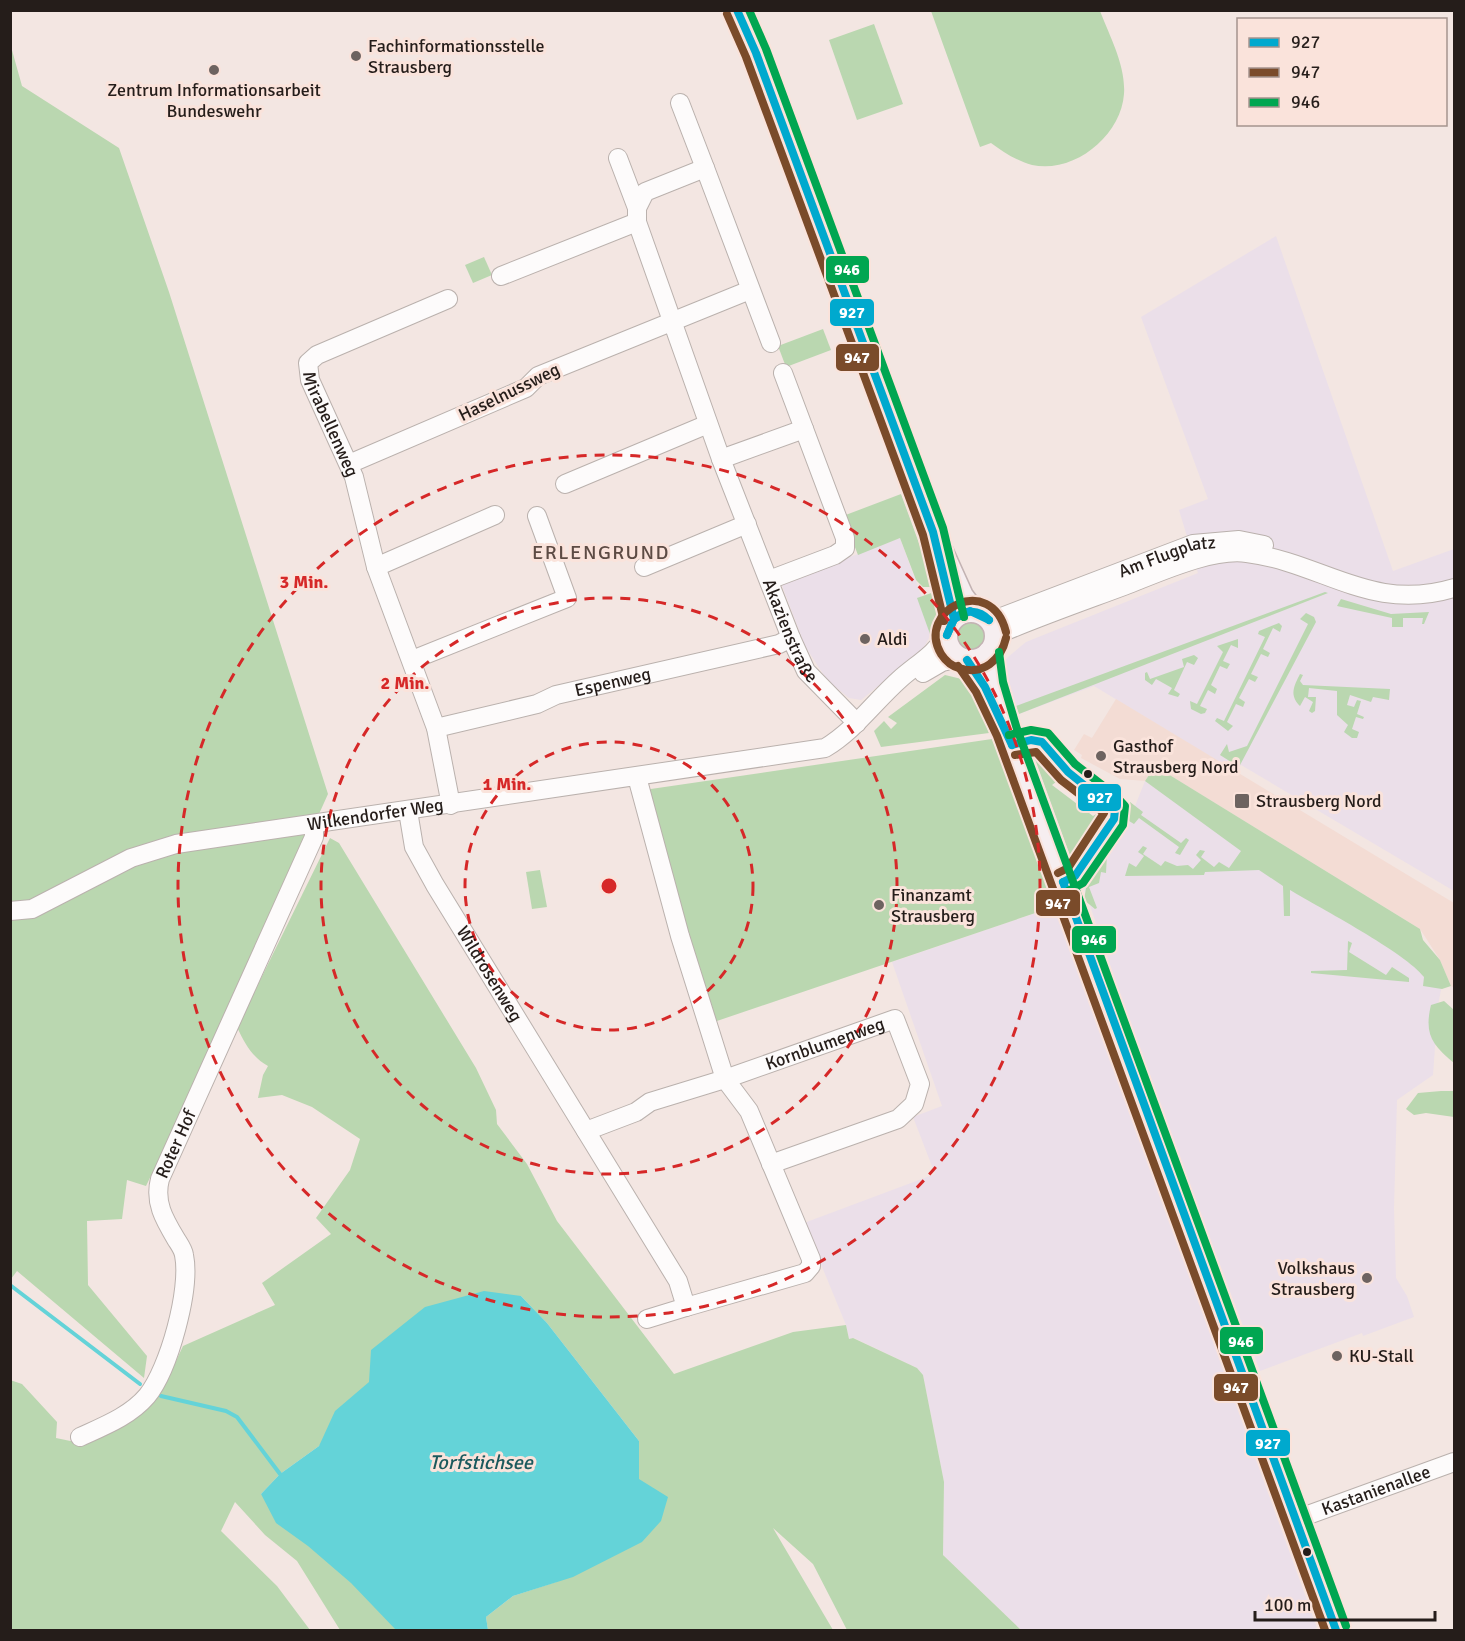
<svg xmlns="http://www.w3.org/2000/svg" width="1465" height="1641" font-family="Signika,sans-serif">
<rect width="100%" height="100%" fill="#f3e6e2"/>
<g fill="#ebdfe9">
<polygon points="1276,236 1393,571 1454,549 1454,891 1241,765 1236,772 1094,686 1019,714 1003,672 1003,664 1008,657 1026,642 1198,573 1179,510 1208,499 1141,317"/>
<polygon points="900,538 932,625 929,638 923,649 861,700 849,698 827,680 805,646 781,583"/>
<polygon points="1145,781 1443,980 1438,1005 1433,1075 1397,1100 1394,1208 1396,1278 1407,1296 1414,1317 1363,1336 1362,1333 1260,1371 1141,1056 1084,888 1129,821"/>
<polygon points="1056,906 1317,1628 1311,1630 1021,1630 943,1555 944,1482 923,1375 917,1368 854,1338 849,1339 846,1325 804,1223 935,1174 913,1117 942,1106 892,962"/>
</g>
<polygon fill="#f3dcd4" points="1116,699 1454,903 1454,988 1451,986 1440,960 1420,929 1155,766 1145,781 1120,779 1081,758 1082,755 1074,750 1084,734 1092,738"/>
<g fill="#bad7b0">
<path d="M931,11H1100C1110,37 1126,66 1124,94C1121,136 1074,174 1032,165C1017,161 1003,152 991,143L980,147Z"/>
<polygon points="874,24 903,104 857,120 829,40"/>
<polygon points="10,43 22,86 119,148 169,292 328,794 227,1018 146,1186 127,1180 122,1219 87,1221 88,1285 147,1356 144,1378 17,1271 11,1279"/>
<polygon points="484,257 492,275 473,283 465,265"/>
<polygon points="823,329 831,350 786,367 778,346"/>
<polygon points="901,494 935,587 923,587 916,580 900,538 858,555 843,516"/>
<polygon points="937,591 941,606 930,634 917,598"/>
<polygon points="1325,592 1328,593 1019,714 1016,706"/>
<polygon points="1341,599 1391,614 1429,612 1424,624 1422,624 1423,618 1403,618 1403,627 1392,627 1392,618 1337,606"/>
<polygon points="1306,613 1314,617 1316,622 1239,767 1220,755 1227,744 1229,752 1247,746 1308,624 1300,619"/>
<circle cx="971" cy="637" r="17"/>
<polygon points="1279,623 1282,626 1280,632 1273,628 1263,649 1270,653 1268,657 1261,654 1251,674 1258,677 1255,682 1249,679 1239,698 1245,702 1243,707 1236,704 1227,722 1233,726 1228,731 1215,721 1217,718 1224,721 1265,637 1258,634 1259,631"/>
<polygon points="1238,639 1238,648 1231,645 1223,661 1230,664 1227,669 1220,666 1211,685 1217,689 1215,694 1208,690 1200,706 1207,709 1205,713 1201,714 1191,709 1190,701 1197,704 1223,652 1217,646"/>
<polygon points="1194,655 1198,658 1194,665 1187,662 1174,690 1180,694 1178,697 1168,694 1172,688 1156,679 1152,685 1145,680 1145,673 1147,672 1150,679 1184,667 1182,659"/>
<path d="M1300,674L1303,675L1300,681L1303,685L1390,689L1389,700L1373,697L1371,702L1350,695L1347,705L1354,707L1357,700L1361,701L1357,714L1364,717L1363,719L1356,717L1352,729L1359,732L1357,738H1352L1344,732L1348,725L1337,715V691L1309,688L1308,697H1316L1315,711L1312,713L1309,711L1313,702L1305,697L1300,706C1289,695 1294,686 1300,674Z"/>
<polygon points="945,675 970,681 989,733 881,747 874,731 884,721 891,729 897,723 888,717"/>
<polygon points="992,739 1056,906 711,1023 644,790"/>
<polygon points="1031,748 1042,749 1065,775 1052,785 1093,816 1106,808 1109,810 1110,817 1080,860 1072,861"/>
<path d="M1155,766L1420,929L1423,940L1440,960L1451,986L1442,989L1423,986L1424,977C1406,953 1320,908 1290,890V916H1284L1283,886L1259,870L1205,872L1204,875L1125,876L1129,863L1136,867L1144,856L1138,852L1143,846L1147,848L1143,854L1161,866L1165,861L1177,866L1188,865L1193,869L1201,860L1196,855L1200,850L1205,851L1201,857L1214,867L1219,862L1229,868L1241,851L1145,781Z"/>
<polygon points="1130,802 1143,812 1141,815 1181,843 1186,838 1189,840 1180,855 1175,853 1179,847 1139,818 1134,824 1129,821"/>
<path d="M330,838L339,843L476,1068L496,1110L497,1124L527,1164L557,1221L674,1374L793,1332L846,1325L849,1339L853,1338L917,1368L923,1375L944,1482L943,1555L1021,1630H847L813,1564L773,1528L833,1630H488L486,1617L513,1596L556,1582L639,1480V1441L547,1323L521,1296L376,1397L319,1446L280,1474L261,1494L333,1542L422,1630H340L297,1561L265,1535L235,1502L221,1531L277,1586L310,1630H11L10,1380L22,1384L57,1422L56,1438L80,1443L140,1408L163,1389L183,1346L275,1305L262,1283L331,1234L316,1218L350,1170L360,1139L312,1107L282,1095L258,1098L263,1075L268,1066C252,1057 245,1044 237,1027Z"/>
<polygon points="1107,854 1106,873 1101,872 1099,883 1089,887 1097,908 1095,909 1084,900 1087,882"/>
<polygon points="540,870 547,907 532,909 526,872"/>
<polygon points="1348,941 1352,943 1349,952 1386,975 1392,967 1409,978 1409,982 1311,973 1311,971 1347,970"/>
<path d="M1444,1001L1454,1010V1063C1432,1045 1424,1034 1431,1005Z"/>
<polygon points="1441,1091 1454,1091 1454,1117 1426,1113 1414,1115 1406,1109 1418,1093"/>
</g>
<polygon fill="#64d3d8" points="484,1291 521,1296 547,1323 639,1441 639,1479 668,1497 661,1521 642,1542 573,1577 513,1596 486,1617 488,1630 396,1630 351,1583 308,1546 276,1523 261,1494 280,1474 319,1446 335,1411 369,1382 371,1350 425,1307"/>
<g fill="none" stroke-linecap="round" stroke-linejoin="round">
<g stroke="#64d3d8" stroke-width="4">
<polyline points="10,1285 140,1384"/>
<polyline points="161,1396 226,1411 237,1417 280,1474"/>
</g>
<g stroke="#bab1ad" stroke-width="20">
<g id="minor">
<polyline points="680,103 705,168"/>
<path id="s1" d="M618,158L637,208V222L721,459L791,638L806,671L857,723"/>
<polyline points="637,208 645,192 705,168 771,343"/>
<polyline points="501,276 637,222"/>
<path id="s2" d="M448,299L317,355L308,363L310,380L354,477L376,567L436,728L451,805"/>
<polyline points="721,459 804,429"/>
<polyline points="349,464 526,388 538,376 750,290"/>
<polyline points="565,484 708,424"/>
<polyline points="376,567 495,515"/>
<polyline points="644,567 747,524"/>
<polyline points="769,580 835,555 845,548 845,538 783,373"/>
<path id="s3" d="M991,621L1193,544L1239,540L1264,545"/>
<path d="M996,635C1038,617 1081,602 1124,586C1158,573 1211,548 1247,553C1324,563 1371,613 1454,588"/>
<polyline points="412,660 567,598 537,516"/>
<polyline points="923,673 942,662 961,658"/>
<path id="s4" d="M436,728L537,704L556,695L779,644L791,638"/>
<path id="s5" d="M408,811L414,847L435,885L678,1281L686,1307L805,1273L811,1266V1259L749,1111L725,1079L680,936L637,777"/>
<path id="s6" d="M10,911L32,909L131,858L176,844L825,748C855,730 874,702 900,679C917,664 934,655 947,635"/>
<path id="s7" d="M586,1131L636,1112L650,1102L725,1079L895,1019L920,1084L914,1104L898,1119L771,1164"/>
<polyline points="647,1319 686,1307"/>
<path id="s8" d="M80,1437C104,1426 130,1416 147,1396C169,1369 191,1289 184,1255C183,1249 179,1244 176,1239C164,1219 154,1202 160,1179L314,837V825"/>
<path id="s9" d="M1297,1519L1454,1462"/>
</g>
</g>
<g stroke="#c3b3b3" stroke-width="25">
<g id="major">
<polyline points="737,10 756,53 933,532 962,596 973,611"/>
<circle cx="971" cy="636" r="25"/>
<polyline points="989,653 993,684 1007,732 1336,1630"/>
</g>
</g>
<use href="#minor" stroke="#fdfbfb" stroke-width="18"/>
<use href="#major" stroke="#f6eef0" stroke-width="22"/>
<g stroke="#fae3db" stroke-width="12">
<g id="bus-1">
<polyline points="737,10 756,53 933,532 954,619"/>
<path d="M947,635L954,619C965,609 979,609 989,620"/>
<polyline points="947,635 954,619 970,611 989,620"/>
<polyline points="967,660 985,687 1012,745"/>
<polyline points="1012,745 1031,740 1042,742 1068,772 1115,810 1114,819 1075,876 1063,882"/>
<polyline points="1063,882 1336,1630"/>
</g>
</g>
<g stroke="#fae3db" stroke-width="12">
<g id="bus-2">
<polyline points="727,14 746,57 923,535 944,621"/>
<path d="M1006,638C1001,660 983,676 959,668C951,666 945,660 941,654C915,610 991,572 1006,632"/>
<polyline points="958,666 976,692 997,736 1325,1630"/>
<polyline points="1015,755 1036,752 1061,780 1104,813 1068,868 1058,873"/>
</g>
</g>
<g stroke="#fae3db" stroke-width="12">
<g id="bus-3">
<polyline points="749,10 766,49 943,528 964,617"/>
<polyline points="999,652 1003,682 1017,729 1346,1626"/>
<polyline points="1009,735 1031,730 1048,733 1075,764 1115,795 1125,806 1123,825 1083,883 1068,891"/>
</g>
</g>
<use href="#bus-1" stroke="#00a9ce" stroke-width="8"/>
<use href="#bus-2" stroke="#7a4b2a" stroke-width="8"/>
<use href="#bus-3" stroke="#00a651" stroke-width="8"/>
</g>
<g fill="none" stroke="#d62828" stroke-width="3" stroke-dasharray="10 8">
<circle cx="609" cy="886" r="144"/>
<circle cx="609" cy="886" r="288"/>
<circle cx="609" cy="886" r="431"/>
</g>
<g fill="#6d6360" stroke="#fae3db" stroke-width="2">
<circle cx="356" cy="56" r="6"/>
<circle cx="214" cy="70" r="6"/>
<circle cx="865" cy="639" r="6"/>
<circle cx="1101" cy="756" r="6"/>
<rect x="1234" y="793" width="16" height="16" rx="3"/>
<circle cx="879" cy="905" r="6"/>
<circle cx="1367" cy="1278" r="6"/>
<circle cx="1337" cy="1356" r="6"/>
</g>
<g fill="#251d1a" stroke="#fae3db" stroke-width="2">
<circle cx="1088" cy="774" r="5"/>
<circle cx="1307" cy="1552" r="5"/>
</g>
<g text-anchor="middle" stroke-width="6" stroke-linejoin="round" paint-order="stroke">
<g font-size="18" fill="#251d1a" stroke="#fae3db" text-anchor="start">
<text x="368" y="52">Fachinformationsstelle<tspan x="368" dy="21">Strausberg</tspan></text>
<text x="214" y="96" text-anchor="middle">Zentrum Informationsarbeit<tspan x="214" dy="21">Bundeswehr</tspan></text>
<text x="877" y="645">Aldi</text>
<text x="1113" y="752">Gasthof<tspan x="1113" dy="21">Strausberg Nord</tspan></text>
<text x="1256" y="807">Strausberg Nord</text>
<text x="891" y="901">Finanzamt<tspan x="891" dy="21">Strausberg</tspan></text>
<text x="1355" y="1274" text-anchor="end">Volkshaus<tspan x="1355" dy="21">Strausberg</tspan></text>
<text x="1349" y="1362">KU-Stall</text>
</g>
<g font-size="18" fill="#251d1a" stroke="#fae3db">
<text transform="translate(509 392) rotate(-26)" y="6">Haselnussweg</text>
<text dy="6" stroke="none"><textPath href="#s2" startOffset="220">Mirabellenweg</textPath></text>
<text dy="6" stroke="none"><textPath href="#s3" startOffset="188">Am Flugplatz</textPath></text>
<text dy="6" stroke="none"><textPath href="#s1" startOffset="504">Akazienstraße</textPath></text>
<text dy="6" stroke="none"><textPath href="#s4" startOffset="183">Espenweg</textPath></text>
<text dy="6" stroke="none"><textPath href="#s6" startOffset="382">Wilkendorfer Weg</textPath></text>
<text dy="6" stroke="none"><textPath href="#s5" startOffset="184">Wildrosenweg</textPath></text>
<text dy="6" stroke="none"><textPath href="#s7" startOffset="255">Kornblumenweg</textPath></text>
<text dy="6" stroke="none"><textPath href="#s8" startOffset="348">Roter Hof</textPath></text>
<text dy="6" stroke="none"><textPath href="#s9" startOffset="84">Kastanienallee</textPath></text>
</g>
<g font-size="20" letter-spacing="1.5" fill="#5d4b44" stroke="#fae3db">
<text x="601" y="559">ERLENGRUND</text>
</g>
<g font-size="20" font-style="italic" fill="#1b595d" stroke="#fae3db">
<text x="481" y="1469">Torfstichsee</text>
</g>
</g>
<circle cx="609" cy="886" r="9" fill="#d62828" stroke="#fae3db" stroke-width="3"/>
<g font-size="18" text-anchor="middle" font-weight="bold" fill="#d62828" stroke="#fae3db" stroke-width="6" stroke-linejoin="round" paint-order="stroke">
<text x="304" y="588">3 Min.</text>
<text x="405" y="689">2 Min.</text>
<text x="507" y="790">1 Min.</text>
</g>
<g stroke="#fae3db" stroke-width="2">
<rect x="825" y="255" width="45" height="29" rx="6" fill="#00a651"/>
<rect x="829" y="298" width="46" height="29" rx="6" fill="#00a9ce"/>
<rect x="835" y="343" width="45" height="29" rx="6" fill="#7a4b2a"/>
<rect x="1077" y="783" width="45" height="29" rx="6" fill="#00a9ce"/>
<rect x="1035" y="889" width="46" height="28" rx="6" fill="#7a4b2a"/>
<rect x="1071" y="925" width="46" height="29" rx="6" fill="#00a651"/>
<rect x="1219" y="1326" width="45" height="29" rx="6" fill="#00a651"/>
<rect x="1213" y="1373" width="46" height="29" rx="6" fill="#7a4b2a"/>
<rect x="1245" y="1429" width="46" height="28" rx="6" fill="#00a9ce"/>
</g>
<g font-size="16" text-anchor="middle" font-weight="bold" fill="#fff">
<text x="847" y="275">946</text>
<text x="852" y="318">927</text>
<text x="857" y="363">947</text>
<text x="1100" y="803">927</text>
<text x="1058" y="909">947</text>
<text x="1094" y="945">946</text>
<text x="1241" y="1347">946</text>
<text x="1236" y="1393">947</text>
<text x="1268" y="1449">927</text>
</g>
<rect width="1465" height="1641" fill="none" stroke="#251d1a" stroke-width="24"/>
<rect x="1237" y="18" width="210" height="108" fill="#fae3db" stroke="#a5948e" stroke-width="1.5"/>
<rect x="1249" y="38" width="30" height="9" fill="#00a9ce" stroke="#a5948e" stroke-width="1.5"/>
<text x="1291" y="48" font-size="18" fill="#251d1a">927</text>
<rect x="1249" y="68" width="30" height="9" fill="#7a4b2a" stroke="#a5948e" stroke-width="1.5"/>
<text x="1291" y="78" font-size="18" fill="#251d1a">947</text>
<rect x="1249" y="98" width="30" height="9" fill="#00a651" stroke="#a5948e" stroke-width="1.5"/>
<text x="1291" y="108" font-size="18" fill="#251d1a">946</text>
<path d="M1255 1611v9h180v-9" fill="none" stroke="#251d1a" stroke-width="3"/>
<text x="1264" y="1611" font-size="18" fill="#251d1a" stroke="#fae3db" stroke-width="4.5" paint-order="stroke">100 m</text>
</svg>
